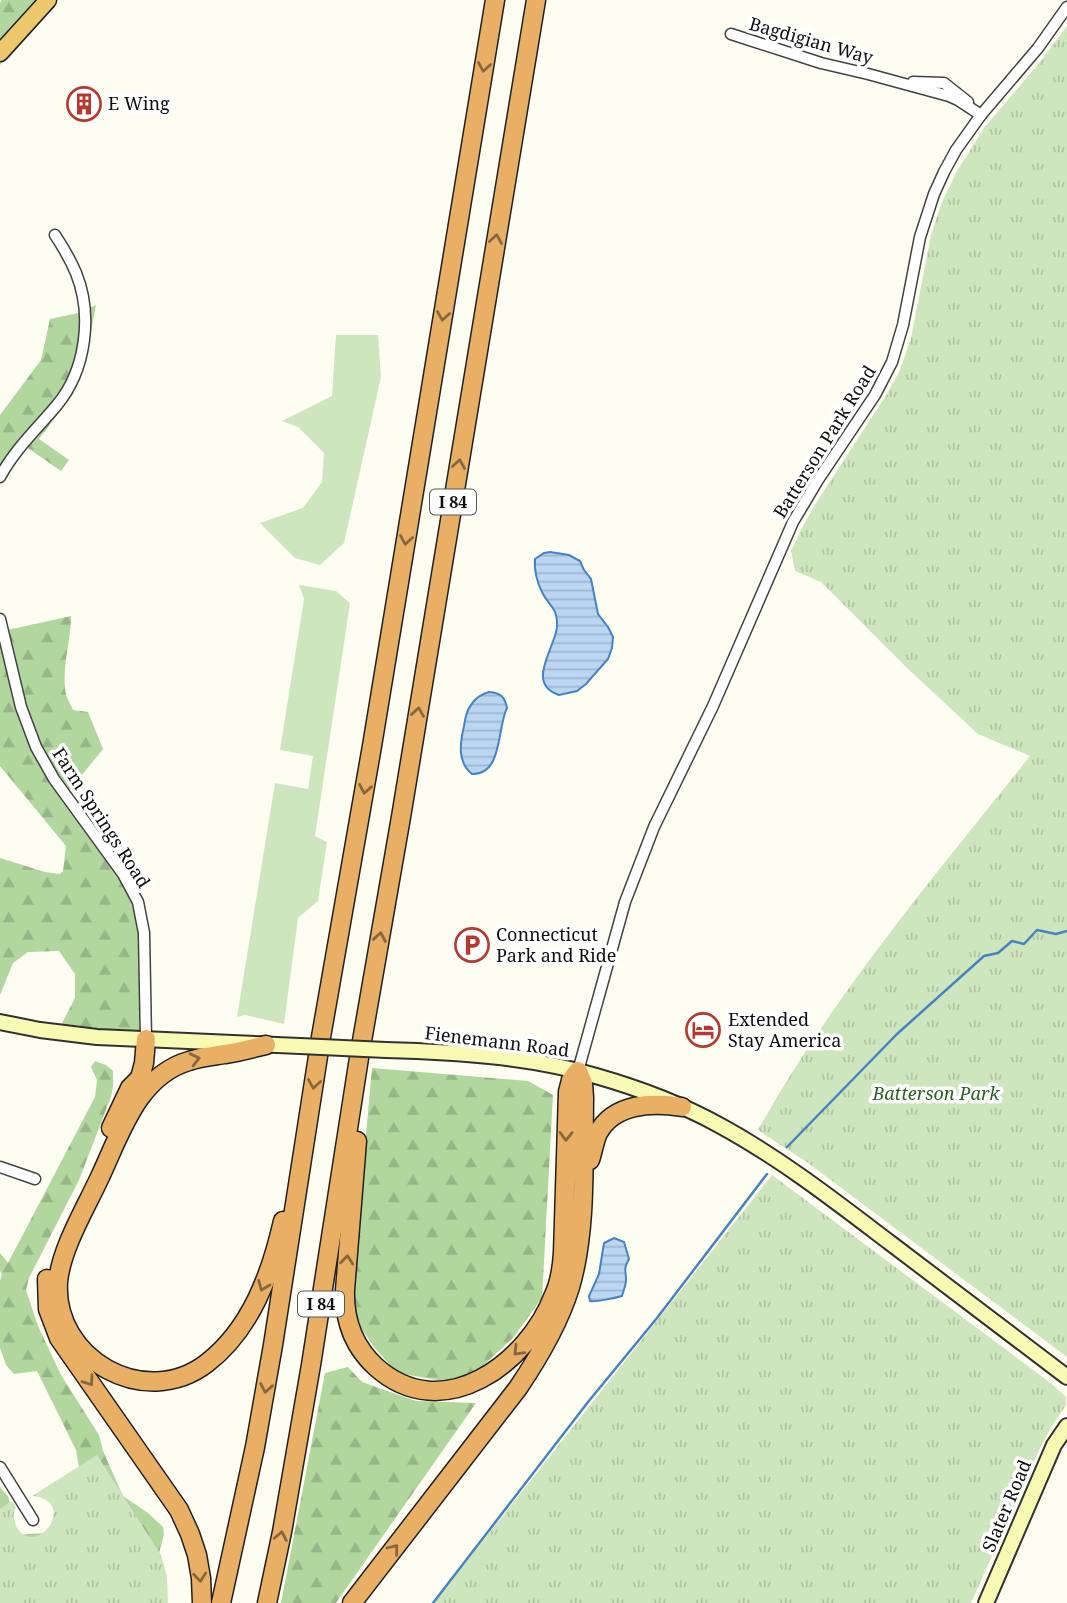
<svg xmlns="http://www.w3.org/2000/svg" width="1067" height="1603" font-family="'Noto Serif',serif">
<defs>
<pattern id="forest-firs" width="22" height="20" patternUnits="userSpaceOnUse" patternTransform="scale(1.75)"><rect width="22" height="20" fill="#b1d69e"/><path d="M5 1l3.5 6h-7zM16 11l3.5 6h-7z" fill="#97b687"/></pattern>
<pattern id="park-tufts" width="24" height="20" patternUnits="userSpaceOnUse" patternTransform="scale(1.75)"><rect width="24" height="20" fill="#cee6bd"/><path d="M3 7l-1-3M5 7V3M7 7l1-3M15 17l-1-3M17 17v-4M19 17l1-3" fill="none" stroke="#b0c4a1"/></pattern>
<pattern id="water-rules" width="6" height="5" patternUnits="userSpaceOnUse" patternTransform="scale(1.75)"><rect width="6" height="5" fill="#bad6f2"/><path d="M0 2.5h6" fill="none" stroke="#9fb6ce"/></pattern>
</defs>
<rect width="100%" height="100%" fill="#fefdf2"/>
<g fill="#cee6bd">
<polygon points="336,335 378,335 381,377 344,543 320,565 295,558 260,523 303,508 322,482 324,453 298,427 282,421 332,396"/>
<polygon points="299,585 336,591 350,603 315,836 327,842 318,901 298,918 284,1024 245,1015 237,1017 275,783 308,789 313,756 280,750 304,599"/>
</g>
<g fill="url(#forest-firs)">
<polygon points="2,0 57,0 0,65 0,3"/>
<polygon points="96,305 88,348 73,394 39,439 69,460 61,471 22,444 0,476 0,415 41,360 50,319 78,313"/>
<path d="M71,616C71,641 61,670 66,694C67,699 71,705 73,710L88,712L103,749L64,797L125,880L139,910L146,1039L57,1033L75,998V974L59,951L28,952L13,963L0,995V858L45,872L60,874L63,871L66,846L0,766V619L3,631Z"/>
<polygon points="95,1061 106,1065 113,1071 113,1086 111,1097 79,1180 29,1278 26,1290 38,1326 61,1375 99,1435 103,1451 123,1496 148,1513 163,1527 164,1534 159,1553 0,1603 0,1487 8,1496 18,1535 55,1532 80,1473 76,1450 37,1371 14,1374 6,1365 0,1348 0,1281 2,1274 0,1271 0,1253 8,1263 95,1097 97,1080 91,1067"/>
<polygon points="372,1068 528,1081 553,1095 542,1298 513,1338 475,1373 443,1381 397,1373 374,1347 357,1322 352,1289"/>
<polygon points="348,1367 362,1382 416,1401 476,1403 336,1603 281,1603 325,1373"/>
</g>
<g fill="url(#park-tufts)">
<path d="M1067,26V1357L808,1163L758,1130C833,995 934,877 1030,756L978,734L906,667L821,582L795,571L791,551L803,526L816,503L887,394L900,370L911,338L931,235L942,202L957,171L984,128L1040,62Z"/>
<polygon points="772,1175 1052,1384 1066,1397 1066,1405 1052,1426 1040,1448 971,1603 434,1603"/>
<path d="M97,1455L161,1555L167,1576L168,1603H0V1509L12,1501L16,1507C13,1514 12,1521 17,1528C38,1559 79,1500 32,1496Z"/>
</g>
<g fill="url(#water-rules)" stroke="#4783c3" stroke-width="2">
<path d="M550,552L569,555L580,561L584,570L591,579L598,614L608,627L613,637L612,648L608,659L586,684L577,691L559,695C525,684 555,648 557,627C558,607 549,607 542,592C537,583 534,569 535,559L544,553Z"/>
<path d="M489,692C501,693 505,697 507,708C497,727 503,775 472,774C457,762 460,743 464,726C465,719 466,711 471,705C475,698 482,694 489,692Z"/>
<path d="M614,1238L624,1242L629,1259C623,1270 626,1269 626,1280C626,1285 623,1292 622,1296C615,1298 596,1302 590,1301L589,1296L599,1274L604,1243Z"/>
</g>
<g fill="none" stroke-linecap="round" stroke-linejoin="round">
<g stroke="#4783c3" stroke-width="2.5">
<polyline points="787,1147 897,1034 984,956 998,953 1012,941 1024,944 1037,930 1056,934 1067,931"/>
<polyline points="433,1603 588,1402 657,1318 767,1174"/>
</g>
<g stroke="#424242" stroke-width="13">
<g id="minor">
<polyline points="731,34 821,63 868,74 949,96 958,100 981,115"/>
<polyline points="913,82 944,83 968,102"/>
<path d="M0,477C15,449 37,429 57,405C86,370 93,315 76,273C70,259 63,247 55,235"/>
<polyline points="0,619 21,707 36,747 54,779 123,874 138,902 144,933 146,1039"/>
<polyline points="578,1071 625,902 654,827 713,706 793,522 818,480 875,395 892,362 903,325 920,237 934,194 944,172 956,150 981,115 1038,48 1067,7"/>
<polyline points="0,1167 35,1179"/>
<polyline points="0,1467 33,1520"/>
</g>
</g>
<g stroke="#313131" stroke-width="18">
<g id="secondary">
<polyline points="0,1022 40,1030 97,1037 300,1046"/>
<path d="M386,1050C456,1052 528,1056 596,1076C638,1088 681,1104 719,1125C780,1158 835,1201 889,1242C949,1287 1008,1332 1067,1377"/>
<polyline points="986,1603 1054,1445 1067,1426"/>
</g>
</g>
<g stroke="#202020" stroke-width="19">
<polyline id="trunk" points="0,53 48,0"/>
</g>
<g stroke="#202020" stroke-width="21">
<g id="motorway">
<path d="M266,1045C253,1048 239,1052 225,1054C213,1056 201,1057 189,1061C137,1076 120,1135 99,1179C85,1209 61,1249 58,1282C53,1359 145,1411 207,1363C251,1329 271,1274 283,1221"/>
<polyline points="141,1089 140,1078 144,1063 146,1039"/>
<polyline points="111,1128 130,1088 140,1078"/>
<path d="M590,1160C593,1151 594,1142 598,1133C614,1103 653,1102 682,1107"/>
<polyline points="47,1279 48,1309 59,1338 179,1510 190,1534 197,1555 201,1578 202,1603"/>
<polyline points="221,1603 255,1447 273,1345 321,1037 372,746 495,0"/>
<polyline points="267,1603 282,1532 311,1365 359,1058 401,817 536,0"/>
<path d="M352,1603L518,1388C539,1357 559,1323 570,1287C587,1230 583,1158 584,1098L583,1083L578,1071L571,1080L568,1092L563,1253C562,1268 560,1282 554,1295C528,1363 443,1427 376,1367C353,1346 344,1320 345,1290L357,1141"/>
</g>
</g>
<use href="#minor" stroke="#fff" stroke-width="10"/>
<use href="#secondary" stroke="#f8f9b2" stroke-width="14"/>
<use href="#trunk" stroke="#ecc76c" stroke-width="16"/>
<use href="#motorway" stroke="#e9b065" stroke-width="18"/>
<g stroke="#313131" stroke-width="18" stroke-linecap="butt">
<polyline id="secondary-bridge" points="300,1046 386,1050"/>
</g>
<use href="#secondary-bridge" stroke="#f8f9b2" stroke-width="14"/>
</g>
<defs><path id="oneway-chevron" d="M-2-3.5L2.5 0L-2 3.5" fill="none" stroke-width="1.6" stroke-linecap="round" stroke-linejoin="round" transform="scale(1.75)"/></defs>
<g stroke="#87683e">
<use href="#oneway-chevron" transform="translate(484 67) rotate(99)"/>
<use href="#oneway-chevron" transform="translate(496 239) rotate(-81)"/>
<use href="#oneway-chevron" transform="translate(443 316) rotate(99)"/>
<use href="#oneway-chevron" transform="translate(459 464) rotate(-81)"/>
<use href="#oneway-chevron" transform="translate(406 540) rotate(99)"/>
<use href="#oneway-chevron" transform="translate(418 712) rotate(-81)"/>
<use href="#oneway-chevron" transform="translate(365 789) rotate(100)"/>
<use href="#oneway-chevron" transform="translate(380 937) rotate(-80)"/>
<use href="#oneway-chevron" transform="translate(195 1059) rotate(-14)"/>
<use href="#oneway-chevron" transform="translate(314 1084) rotate(99)"/>
<use href="#oneway-chevron" transform="translate(566 1136) rotate(91)"/>
<use href="#oneway-chevron" transform="translate(347 1260) rotate(-85)"/>
<use href="#oneway-chevron" transform="translate(263 1286) rotate(112)"/>
<use href="#oneway-chevron" transform="translate(518 1351) rotate(134)"/>
<use href="#oneway-chevron" transform="translate(89 1381) rotate(55)"/>
<use href="#oneway-chevron" transform="translate(266 1388) rotate(100)"/>
<use href="#oneway-chevron" transform="translate(281 1536) rotate(-79)"/>
<use href="#oneway-chevron" transform="translate(394 1549) rotate(-52)"/>
<use href="#oneway-chevron" transform="translate(200 1577) rotate(84)"/>
</g>
<defs>
<g id="building-ring" transform="scale(1.75)"><circle r="9.5" fill="#fff" stroke="#b43a31" stroke-width="1.5"/><path d="M-4-6H4V6H1V3H-1V6H-4ZM-2.5-4.3h1.7v1.8h-1.7ZM.8-4.3h1.7v1.8H.8ZM-2.5-1h1.7V.8h-1.7ZM.8-1h1.7V.8H.8Z" fill="#b43a31"/></g>
<g id="parking-ring" transform="scale(1.75)"><circle r="9.5" fill="#fff" stroke="#b43a31" stroke-width="1.5"/><path d="M-3.5-5.5H1a3.5 3.5 0 0 1 0 7H-1V5.5H-3.5ZM-1-3.4V-.6H.8a1.4 1.4 0 0 0 0-2.8Z" fill="#b43a31"/></g>
<g id="hotel-ring" transform="scale(1.75)"><circle r="9.5" fill="#fff" stroke="#b43a31" stroke-width="1.5"/><path d="M-6-4.5h1.5V1H6V5H4.5V3h-9V5H-6ZM-4 0a1.8 1.8 0 1 1 3.6 0ZM.5 0V-2.5h3Q6-2.5 6 0Z" fill="#b43a31"/></g>
</defs>
<g fill-rule="evenodd">
<use href="#building-ring" x="84" y="104"/>
<use href="#parking-ring" x="472" y="945"/>
<use href="#hotel-ring" x="703" y="1030"/>
</g>
<g text-anchor="middle" stroke-width="7" stroke-linejoin="round" paint-order="stroke">
<g fill="#fff" stroke="#575757" stroke-width="2">
<rect x="430" y="489.5" width="46" height="25" rx="5"/>
<rect x="298" y="1291.5" width="46" height="25" rx="5"/>
</g>
<g font-size="16" font-weight="bold" fill="#0f0f0f">
<text x="453" y="508">I 84</text>
<text x="321" y="1310">I 84</text>
</g>
<g font-size="18" fill="#0f0f0f" stroke="#fff">
<text transform="translate(811 41) rotate(16)" y="6">Bagdigian Way</text>
<text transform="translate(825 442) rotate(-58)" y="6">Batterson Park Road</text>
<text transform="translate(101 818) rotate(57)" y="6">Farm Springs Road</text>
<text transform="translate(497 1042) rotate(7)" y="6">Fienemann Road</text>
<text transform="translate(1007 1506) rotate(-67)" y="6">Slater Road</text>
</g>
<g font-size="18" fill="#0f0f0f" stroke="#fff" text-anchor="start">
<text x="108" y="110">E Wing</text>
<text x="496" y="941">Connecticut<tspan x="496" dy="21">Park and Ride</tspan></text>
<text x="728" y="1026">Extended<tspan x="728" dy="21">Stay America</tspan></text>
</g>
<g font-size="18" font-style="italic" fill="#296224" stroke="#fff">
<text x="936" y="1100">Batterson Park</text>
</g>
</g>
</svg>
